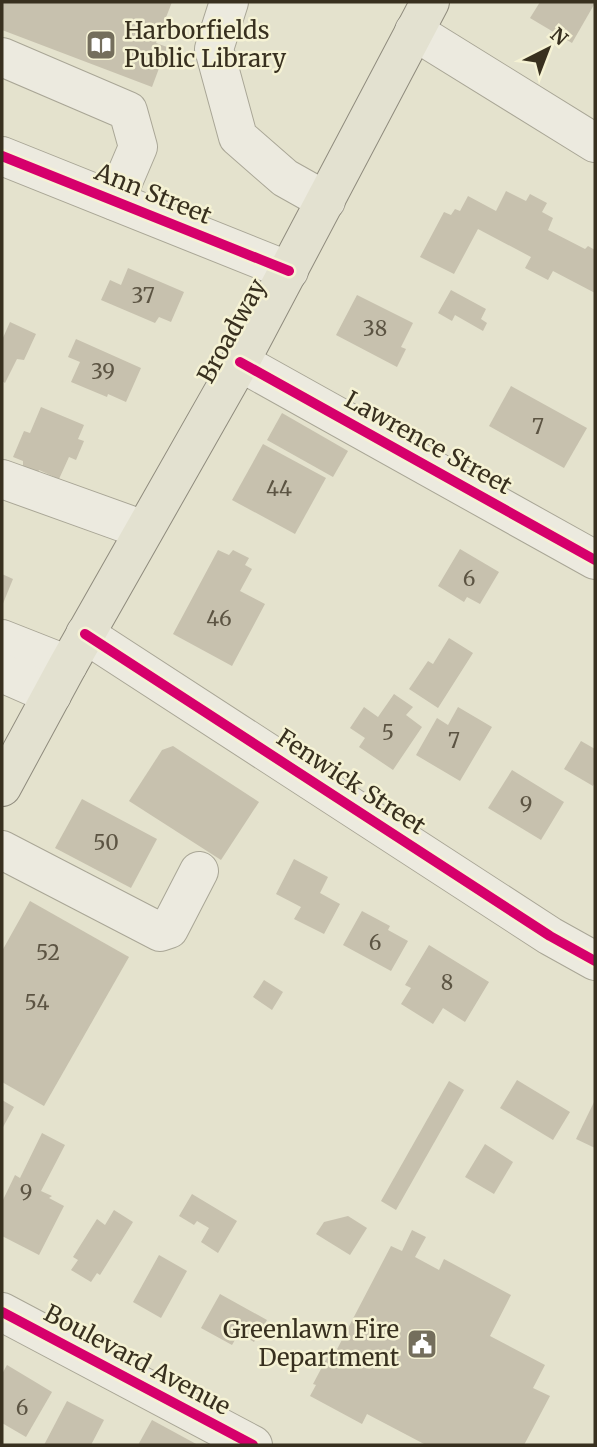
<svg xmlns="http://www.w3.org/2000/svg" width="597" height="1447" font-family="Merriweather,serif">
<rect width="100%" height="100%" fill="#e4e2cd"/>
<g fill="#c7c1ae">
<polygon points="2,2 172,2 156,43 167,47 152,87 2,30"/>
<polygon points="540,2 595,2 595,3 572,43 530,18"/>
<polygon points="506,191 526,201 530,194 547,203 542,212 553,218 548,230 585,249 588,246 595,250 595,293 553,271 548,280 525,268 531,257 478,229 454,274 420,257 444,212 451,215 455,209 460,211 468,196 496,211"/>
<polygon points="128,268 184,292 171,322 159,317 155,323 101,300 110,280 121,285"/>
<polygon points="451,290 486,309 481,319 487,323 483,331 455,315 452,321 438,313"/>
<polygon points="357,295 413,323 401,347 406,349 397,367 336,335"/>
<polygon points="10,322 36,334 24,360 17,359 5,383 2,381 2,340"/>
<polygon points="76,339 141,368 126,402 108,394 107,397 71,382 80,362 68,357"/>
<polygon points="511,386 587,428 564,468 489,426"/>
<polygon points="41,407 84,425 78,439 84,441 76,460 69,457 59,479 39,470 37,475 23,468 23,461 13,457 24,431 30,433"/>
<polygon points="282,413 348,451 333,477 267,440"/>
<polygon points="263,444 326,478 295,534 232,500"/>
<polygon points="460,549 499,572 480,604 467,597 464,602 438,586"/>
<polygon points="218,550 229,555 233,550 249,558 245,565 252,569 240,591 265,604 232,666 173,634"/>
<polygon points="2,574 13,579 2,606"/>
<polygon points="449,638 473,653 438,708 409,689 428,661 433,664"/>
<polygon points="394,694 413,707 406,715 422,727 393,770 359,747 365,738 350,728 364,707 378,717"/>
<polygon points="458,707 492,727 460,781 416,755 437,718 448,725"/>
<polygon points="581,741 595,749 595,782 593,786 564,769"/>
<polygon points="173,746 259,802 221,860 129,801 162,750"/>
<polygon points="512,770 564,802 541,840 488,808"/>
<polygon points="82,799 157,839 131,888 55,848"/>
<polygon points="294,859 328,877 320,893 340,904 324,934 294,919 301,907 276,894"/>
<polygon points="30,901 129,957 44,1106 2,1082 2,951"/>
<polygon points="362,911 390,926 388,930 408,941 391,971 343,945"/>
<polygon points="429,945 489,982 465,1022 443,1008 433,1024 401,1004 411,988 405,985"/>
<polygon points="264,980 283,992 272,1010 253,997"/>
<polygon points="517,1080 570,1112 553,1140 500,1108"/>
<polygon points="449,1081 464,1090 396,1210 381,1201"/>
<polygon points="2,1100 14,1107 2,1129"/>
<polygon points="595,1100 595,1148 576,1139"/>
<polygon points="42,1133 65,1145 41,1191 52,1196 49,1198 64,1206 39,1255 2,1236 2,1202 15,1175 20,1178"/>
<polygon points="485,1144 513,1162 494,1194 465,1177"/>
<polygon points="192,1194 237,1221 218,1253 201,1242 209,1228 197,1221 194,1225 179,1216"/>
<polygon points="114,1210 133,1222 100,1275 97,1273 91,1282 71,1270 78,1260 73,1257 97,1219 105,1225"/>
<polygon points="348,1216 367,1228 350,1255 316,1234 324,1222"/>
<polygon points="412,1230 426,1237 415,1257 439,1270 444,1259 511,1295 490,1336 545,1365 533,1388 550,1396 524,1445 426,1445 367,1414 362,1424 310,1396 316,1385 313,1384 330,1352 334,1355 391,1246 402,1251"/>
<polygon points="159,1255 187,1271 161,1318 133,1302"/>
<polygon points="220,1294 267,1320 254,1342 239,1333 232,1345 201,1328"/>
<polygon points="7,1365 52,1392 26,1437 2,1423 2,1374"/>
<polygon points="67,1401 104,1420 91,1445 44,1445"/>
<polygon points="152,1420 198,1445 138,1445"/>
</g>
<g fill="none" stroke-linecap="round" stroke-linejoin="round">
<g stroke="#a9a696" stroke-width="40">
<g id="minor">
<polyline points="229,2 214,49 238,137 285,178 326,201"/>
<polyline points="414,31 595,143"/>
<polyline points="2,57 128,111 138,147 115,201"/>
<polyline points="2,156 289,271"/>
<polyline points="240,362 595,560"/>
<polyline points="2,479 144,530"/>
<polyline points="85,634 550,936 595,961"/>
<polyline points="2,639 68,665"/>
<polyline points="2,673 52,695"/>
<polyline points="2,850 160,932 169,929 199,871"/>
<polyline points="2,1312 253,1445"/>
</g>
</g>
<g stroke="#8f8b7d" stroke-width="40">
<polyline id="major" points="2,787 68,665 240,362 430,2"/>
</g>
<use href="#minor" stroke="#eceadf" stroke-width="38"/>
<use href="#major" stroke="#e3e1d0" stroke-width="38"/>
<g stroke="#f5f2d4" stroke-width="15">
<g id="cycleway">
<polyline points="2,156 289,271"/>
<polyline points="240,362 595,560"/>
<polyline points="85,634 550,936 595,961"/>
<polyline points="2,1312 253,1445"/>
</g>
</g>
<use href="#cycleway" stroke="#d6006c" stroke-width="10"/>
</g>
<defs>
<g id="library-square" transform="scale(1.575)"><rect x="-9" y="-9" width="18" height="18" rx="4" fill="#746e5c" stroke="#f5f2d4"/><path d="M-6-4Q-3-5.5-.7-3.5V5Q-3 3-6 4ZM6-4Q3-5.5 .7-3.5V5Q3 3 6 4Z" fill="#fff"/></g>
<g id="civic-square" transform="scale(1.575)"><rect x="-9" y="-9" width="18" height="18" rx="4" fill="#746e5c" stroke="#f5f2d4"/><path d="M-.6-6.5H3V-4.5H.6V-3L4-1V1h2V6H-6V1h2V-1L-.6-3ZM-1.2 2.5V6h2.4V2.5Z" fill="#fff"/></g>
</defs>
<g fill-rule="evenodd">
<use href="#library-square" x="101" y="45"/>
<use href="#civic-square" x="422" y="1344"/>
</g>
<g text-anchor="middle" stroke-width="5" stroke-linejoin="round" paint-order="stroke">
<g font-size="21" fill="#5c5443">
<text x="143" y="303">37</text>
<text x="375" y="336">38</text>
<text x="103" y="379">39</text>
<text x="538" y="434">7</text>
<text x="279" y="496">44</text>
<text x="469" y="586">6</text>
<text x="219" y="626">46</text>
<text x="388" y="740">5</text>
<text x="454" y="748">7</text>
<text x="526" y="812">9</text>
<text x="106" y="850">50</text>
<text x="375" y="950">6</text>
<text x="48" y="960">52</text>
<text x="447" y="990">8</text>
<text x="37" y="1010">54</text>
<text x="26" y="1200">9</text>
<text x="22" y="1415">6</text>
</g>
<g font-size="24" fill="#38301f" stroke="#f5f2d4" text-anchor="start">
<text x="124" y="39">Harborfields<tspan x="124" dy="28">Public Library</tspan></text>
<text x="399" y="1338" text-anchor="end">Greenlawn Fire<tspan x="399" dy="28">Department</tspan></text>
</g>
<g font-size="24" fill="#38301f" stroke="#f5f2d4">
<text transform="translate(153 194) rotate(22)" y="8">Ann Street</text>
<text transform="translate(232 331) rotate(-61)" y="8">Broadway</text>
<text transform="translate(428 443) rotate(29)" y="8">Lawrence Street</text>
<text transform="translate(351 782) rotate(33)" y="8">Fenwick Street</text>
<text transform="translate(137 1360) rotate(28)" y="8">Boulevard Avenue</text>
</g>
</g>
<rect width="597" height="1447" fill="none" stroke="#38301f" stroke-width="7"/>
<g transform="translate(548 49) rotate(42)" stroke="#f5f2d4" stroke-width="5" paint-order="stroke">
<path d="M0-5L12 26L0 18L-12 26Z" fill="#38301f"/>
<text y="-10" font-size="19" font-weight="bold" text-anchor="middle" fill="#38301f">N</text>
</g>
</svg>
